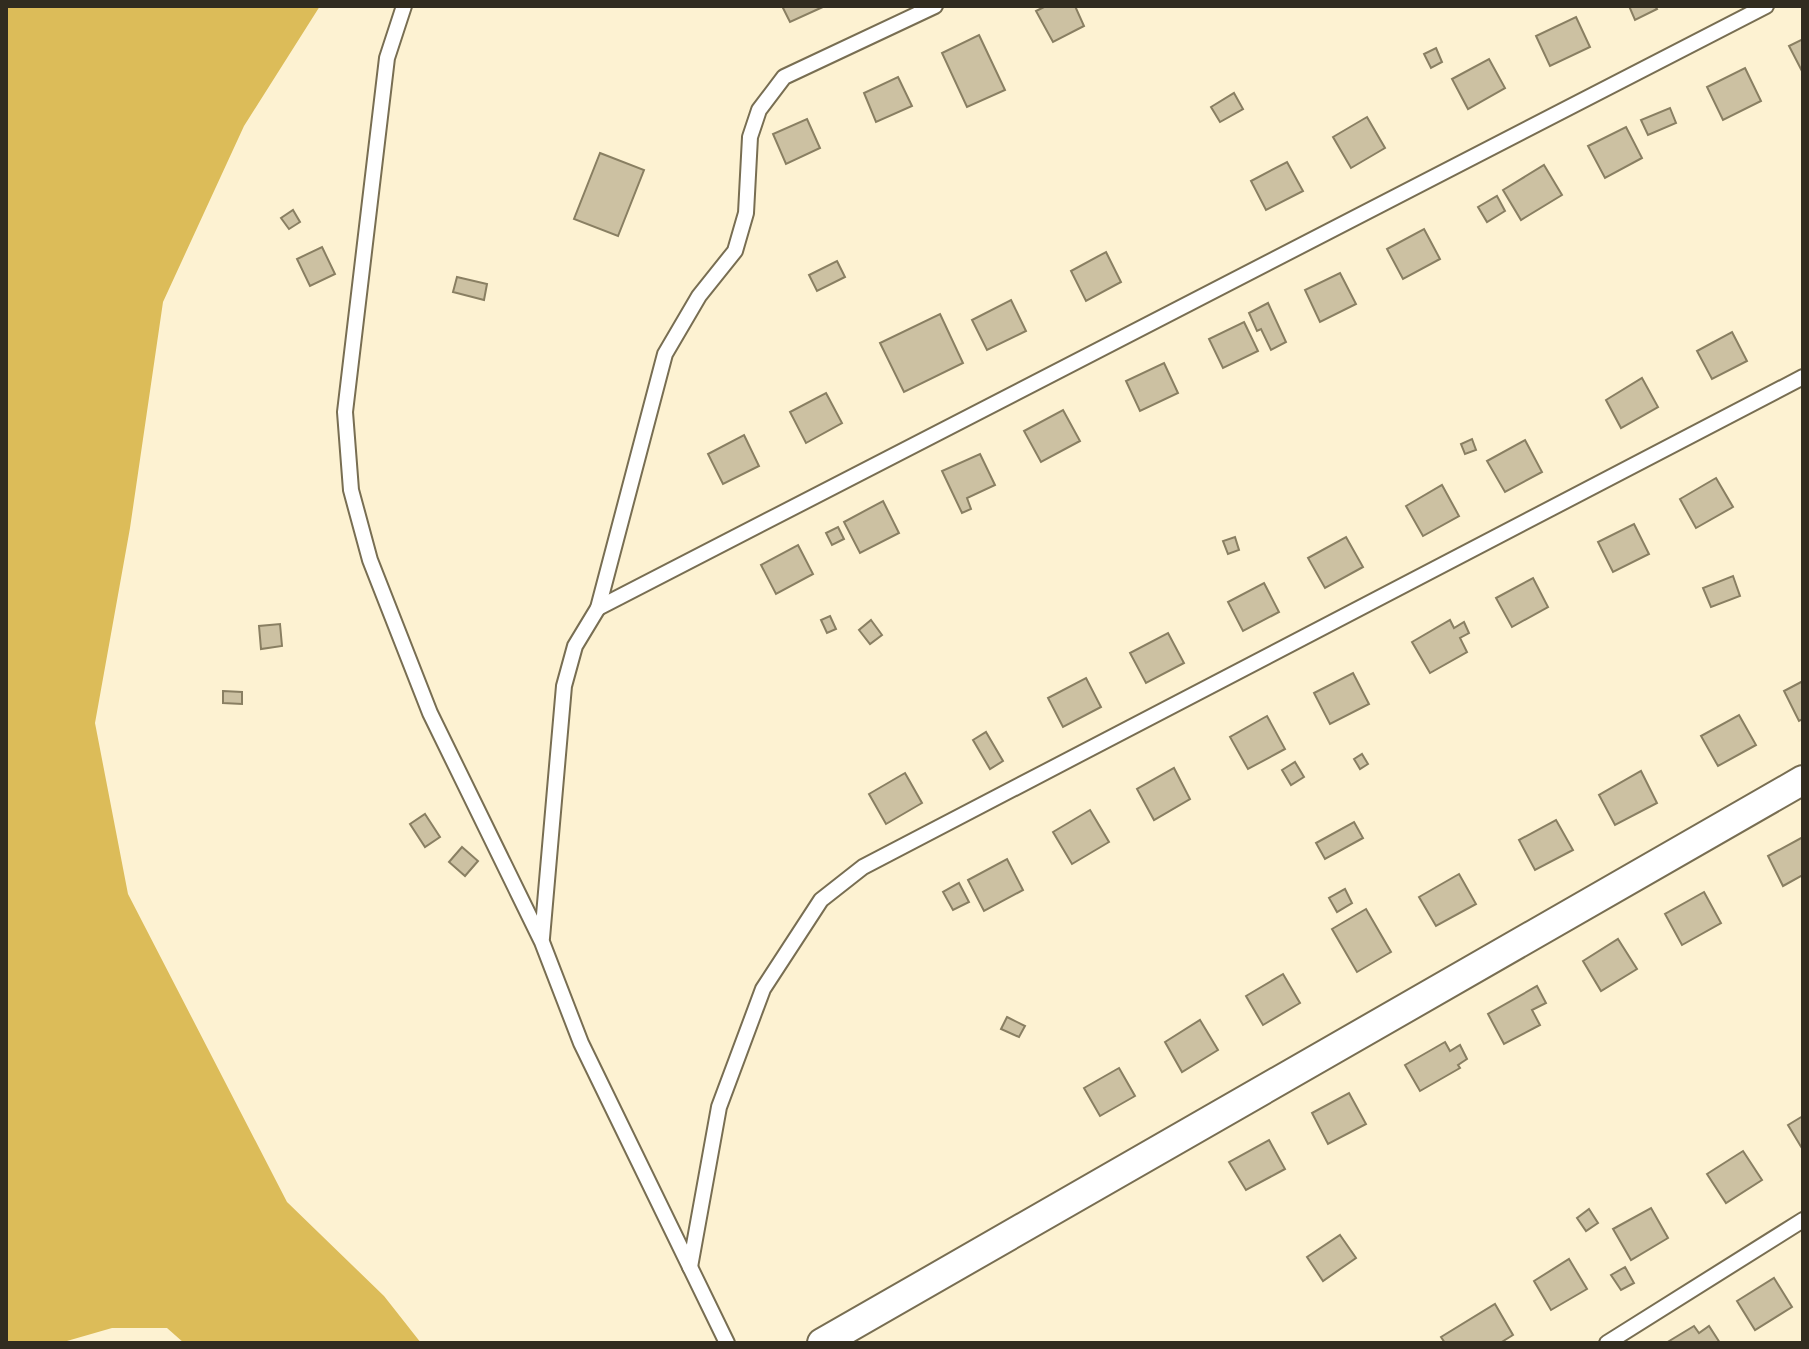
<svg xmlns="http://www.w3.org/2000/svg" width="1809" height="1349" font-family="'PT Sans',sans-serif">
<rect width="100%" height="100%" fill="#fdf2d2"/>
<polygon fill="#dcbc59" points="6,6 320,6 244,126 163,302 130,528 95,723 128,894 287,1202 384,1296 421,1343 184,1343 167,1328 112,1328 60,1343 6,1343"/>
<g fill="#ccc1a2" stroke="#897f62" stroke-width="2">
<polygon points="782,6 825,6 790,22"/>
<polygon points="1046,6 1075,6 1084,26 1053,42 1036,11"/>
<polygon points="1629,6 1655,6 1657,9 1635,20"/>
<polygon points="1576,17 1590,47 1550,66 1536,36"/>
<polygon points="979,35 1005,90 967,107 942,53"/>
<polygon points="1803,39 1803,73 1789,46"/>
<polygon points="1436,48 1442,62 1431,68 1424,54"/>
<polygon points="1489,59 1505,88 1468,109 1452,79"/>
<polygon points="1745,68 1761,101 1723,120 1707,87"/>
<polygon points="898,77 912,106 876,122 864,93"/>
<polygon points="1234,93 1243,109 1220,122 1211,107"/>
<polygon points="1670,108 1676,123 1648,135 1641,120"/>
<polygon points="1367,117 1385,148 1351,168 1333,137"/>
<polygon points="807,119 820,148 786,164 773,134"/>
<polygon points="1626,127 1642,158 1605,178 1588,146"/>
<polygon points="600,153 644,170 618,236 574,219"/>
<polygon points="1287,162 1303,191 1266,210 1251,181"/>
<polygon points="1544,165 1562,195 1521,220 1503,190"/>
<polygon points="1497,196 1505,211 1487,222 1478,207"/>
<polygon points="293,210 300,222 289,229 281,218"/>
<polygon points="1424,229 1440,259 1403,279 1387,249"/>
<polygon points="322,247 335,274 310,286 297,259"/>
<polygon points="1106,252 1121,282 1086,301 1071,271"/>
<polygon points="837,261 845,277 817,291 809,275"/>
<polygon points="1340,273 1356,304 1320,322 1305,290"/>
<polygon points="457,277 487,284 484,300 453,292"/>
<polygon points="1011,300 1026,331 987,350 972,320"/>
<polygon points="1268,303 1286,342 1271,350 1261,329 1257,331 1249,313"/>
<polygon points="940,314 963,363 904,392 880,343"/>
<polygon points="1244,322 1258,351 1223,368 1209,339"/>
<polygon points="1732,332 1747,361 1712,379 1697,351"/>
<polygon points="1164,363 1178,393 1140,411 1126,381"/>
<polygon points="1642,378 1658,407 1621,428 1606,400"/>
<polygon points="826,393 842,423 806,443 790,412"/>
<polygon points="1063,410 1080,441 1041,462 1024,431"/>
<polygon points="744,435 759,466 723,484 708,454"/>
<polygon points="1472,439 1476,450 1465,454 1461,444"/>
<polygon points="1525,440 1542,472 1505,492 1487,461"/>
<polygon points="980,454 995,485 967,498 971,509 962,513 942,471"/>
<polygon points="1716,478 1733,507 1696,528 1680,499"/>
<polygon points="1442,485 1459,516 1423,536 1406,506"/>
<polygon points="883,501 899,533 860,553 844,522"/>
<polygon points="1634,524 1649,554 1613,572 1598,542"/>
<polygon points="838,527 844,539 832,545 826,533"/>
<polygon points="1235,537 1239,550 1228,554 1223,541"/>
<polygon points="1346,537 1363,567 1325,588 1308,558"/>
<polygon points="798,545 813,574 776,594 761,565"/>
<polygon points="1733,576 1740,596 1711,607 1703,588"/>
<polygon points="1533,578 1548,607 1512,627 1496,598"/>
<polygon points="1264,583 1279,612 1243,631 1228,602"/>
<polygon points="830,616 836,629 827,633 821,620"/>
<polygon points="871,620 882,635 870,644 859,630"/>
<polygon points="1450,620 1454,628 1464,622 1469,633 1460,638 1467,652 1430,673 1412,642"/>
<polygon points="280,624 282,646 261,649 259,626"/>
<polygon points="1168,633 1184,663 1146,683 1130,653"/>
<polygon points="1353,673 1369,704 1330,724 1314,693"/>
<polygon points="1086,678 1101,707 1063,727 1048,698"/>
<polygon points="1803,681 1803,719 1799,721 1784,691"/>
<polygon points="223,691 242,692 242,704 223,703"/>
<polygon points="1739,715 1756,745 1718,766 1701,736"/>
<polygon points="1267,716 1285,749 1248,769 1230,737"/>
<polygon points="986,732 1003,761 990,769 973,740"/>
<polygon points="1362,754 1368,764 1360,769 1354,759"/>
<polygon points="1295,762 1304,777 1291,785 1282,770"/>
<polygon points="1174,768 1190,799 1154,820 1137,789"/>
<polygon points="1641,771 1657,803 1615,825 1599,795"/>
<polygon points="905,773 922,803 886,824 869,794"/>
<polygon points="1090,810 1109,842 1072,864 1053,832"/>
<polygon points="425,814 440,837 425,847 410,824"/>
<polygon points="1556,820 1573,850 1535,870 1519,840"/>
<polygon points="1354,822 1363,838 1325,859 1316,843"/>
<polygon points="1803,837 1803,875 1783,886 1768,856"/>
<polygon points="462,847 478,861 465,876 449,862"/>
<polygon points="1007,859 1023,890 984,911 968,880"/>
<polygon points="1459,874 1476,904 1436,926 1419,897"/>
<polygon points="959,883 969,902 953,910 943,892"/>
<polygon points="1345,889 1352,903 1337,912 1329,898"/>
<polygon points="1704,892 1721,923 1682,945 1665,914"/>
<polygon points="1366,909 1391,952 1357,972 1332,929"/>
<polygon points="1618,939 1637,969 1601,991 1583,961"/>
<polygon points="1283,974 1300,1003 1263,1025 1246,996"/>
<polygon points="1537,986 1546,1003 1532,1010 1540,1025 1504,1044 1488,1014"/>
<polygon points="1007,1017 1025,1026 1019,1037 1001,1029"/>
<polygon points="1200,1020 1218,1050 1182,1072 1165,1042"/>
<polygon points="1445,1042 1450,1051 1460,1045 1467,1059 1458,1065 1460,1068 1420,1091 1405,1065"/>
<polygon points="1119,1068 1135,1096 1100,1116 1084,1088"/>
<polygon points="1349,1093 1366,1124 1328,1144 1312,1113"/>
<polygon points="1803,1116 1803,1150 1788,1125"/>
<polygon points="1269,1140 1285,1169 1246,1190 1229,1162"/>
<polygon points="1743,1151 1762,1180 1726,1203 1707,1174"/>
<polygon points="1651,1208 1668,1238 1631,1260 1613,1229"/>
<polygon points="1589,1209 1598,1223 1586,1231 1577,1218"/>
<polygon points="1340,1235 1356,1258 1323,1281 1307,1257"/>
<polygon points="1569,1259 1587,1289 1551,1310 1534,1281"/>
<polygon points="1625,1267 1634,1283 1621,1290 1611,1275"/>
<polygon points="1774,1278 1792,1307 1755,1330 1737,1301"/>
<polygon points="1495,1304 1513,1335 1500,1343 1445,1343 1441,1337"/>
<polygon points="1694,1326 1699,1333 1709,1326 1720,1343 1666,1343"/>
</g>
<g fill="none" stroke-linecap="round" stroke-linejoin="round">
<g stroke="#786e52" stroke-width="18">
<g id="lane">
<polyline points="404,6 387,58 345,412 351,490 370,560 430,713 542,942 581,1043 727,1343"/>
<polyline points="598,608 1766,6"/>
<polyline points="542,938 564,686 575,646 598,608 665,354 699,296 735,251 746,213 750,137 759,110 784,77 935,6"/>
<polyline points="690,1267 719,1107 763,989 821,900 863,867 1803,377"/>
<polyline points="1607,1343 1803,1220"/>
</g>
</g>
<g stroke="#786e52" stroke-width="32">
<polyline id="street" points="822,1343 1803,780"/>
</g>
<use href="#lane" stroke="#fff" stroke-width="14"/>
<use href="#street" stroke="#fff" stroke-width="28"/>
</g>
<rect width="1809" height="1349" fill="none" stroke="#312c20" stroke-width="16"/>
</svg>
